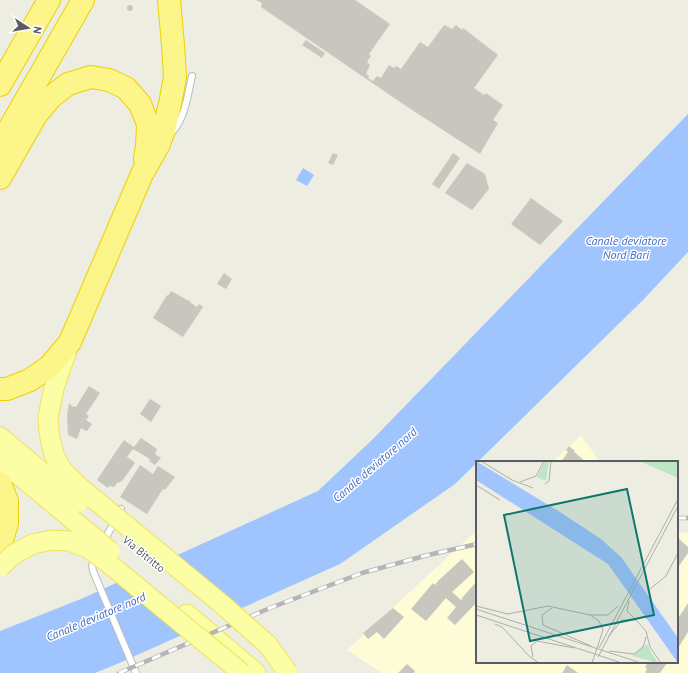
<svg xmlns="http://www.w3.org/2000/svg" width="688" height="673" font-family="'PT Sans',sans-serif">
<rect width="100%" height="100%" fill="#edede2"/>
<g fill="#fdfcd6">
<polygon points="581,435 600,462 552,462"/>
<polygon points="477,530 477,662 677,662 677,532 688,533 688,673 382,673 347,650"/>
</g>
<g fill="#a0c4fe">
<polygon points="688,114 688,252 643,300 455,484 340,564 117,664 95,673 0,673 0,631 81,599 318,491 373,439"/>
<polygon points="303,168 314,175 307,186 296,180"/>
</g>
<polygon fill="#edede2" points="174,555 240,611 188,634 120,579"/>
<g fill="#c8c7bf">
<polygon points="256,0 355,0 390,24 369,54 371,56 367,62 370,65 366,74 369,76 368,78 373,81 377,76 381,78 389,65 394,68 396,66 401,69 420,42 428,47 444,25 452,29 456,25 462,30 463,28 498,55 474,88 484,95 486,93 503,105 493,120 498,123 480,154 406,106 261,7 262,3"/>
<circle cx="130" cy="8" r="3"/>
<polygon points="306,40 325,53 322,58 302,45"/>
<polygon points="333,153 338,155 333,165 328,163"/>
<polygon points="453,153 460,158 439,189 432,184"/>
<polygon points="467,163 485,174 489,189 472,210 445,193"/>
<polygon points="531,198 563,221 540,245 511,224"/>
<polygon points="224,273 232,279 226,289 217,284"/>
<polygon points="171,291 191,302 191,303 197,307 199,304 203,307 183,337 153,318 167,295 168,296"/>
<polygon points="89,386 100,393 86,414 89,416 86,420 92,424 87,431 81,428 77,439 68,435 67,416 69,403 73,407 75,406 76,407"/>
<polygon points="150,399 161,406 151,422 140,414"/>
<polygon points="141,438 157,449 155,454 161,458 155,465 149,461 150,459 133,449 127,457 133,461 135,463 122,481 117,483 114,487 109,486 108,488 97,480 117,450 124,440 134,447"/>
<polygon points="569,446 575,451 574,452 585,461 584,462 561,462 568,452 566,450"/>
<polygon points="140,465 153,474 158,466 175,477 165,490 163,489 147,514 120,497"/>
<polygon points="677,537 688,547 688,553 677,569"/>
<polygon points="462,559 474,572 452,592 461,600 463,598 462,598 477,581 477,602 455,625 447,618 456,607 446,598 426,621 411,609 433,583 435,585 439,580"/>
<polygon points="688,603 688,632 677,650 677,620"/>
<polygon points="393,608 404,617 384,639 377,632 368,639 363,633"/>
<polygon points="648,662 670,662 669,664 667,663 660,673 645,673 647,669 645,667"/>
<polygon points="407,664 415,671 414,673 398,673"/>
<polygon points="567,665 578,673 562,673"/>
</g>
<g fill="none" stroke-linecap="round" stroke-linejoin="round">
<g stroke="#babbc1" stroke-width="8">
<g id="lane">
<path d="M169,131H173C185,118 188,93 192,76"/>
<polyline points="103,543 121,509"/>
<polyline points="96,556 92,565 93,571 136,673"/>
</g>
</g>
<g stroke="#f0e257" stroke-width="21">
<g id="primary">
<polyline points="48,417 54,388 68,347"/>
<polyline points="0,437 43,473"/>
<polyline points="0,460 36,489"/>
<polyline points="187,614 256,673"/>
</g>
</g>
<g stroke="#eed001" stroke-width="24">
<g id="highway">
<polyline points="0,85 49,0"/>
<polyline points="0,145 83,0"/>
<polyline points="0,178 36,115 51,97 68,84 91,77 109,80 126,88 140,104 148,124 147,146 145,159"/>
<polyline points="0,389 7,389 30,380 50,366 70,342 142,174 159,144 164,130 171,99 175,77 173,45 169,0"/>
<polyline points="0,483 7,501 7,523 0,547"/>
</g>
</g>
<use href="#lane" stroke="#fff" stroke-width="6"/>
<use href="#primary" stroke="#fcfea5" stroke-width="19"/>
<use href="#highway" stroke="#fcf58a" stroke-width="22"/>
<g stroke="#b5b5b6" stroke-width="4.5">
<g id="rail">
<polyline points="677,518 688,518"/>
<polyline points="119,673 270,608 362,573 428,555 477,544"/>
</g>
</g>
<use href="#rail" stroke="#fff" stroke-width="3" stroke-dasharray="9" stroke-linecap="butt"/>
<g stroke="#f0e257" stroke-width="21" stroke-linecap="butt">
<g id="primary-bridge">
<path d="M48,417C49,435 51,453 61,468C65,474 72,479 77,485L224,606L268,645L288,673"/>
<polyline points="43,473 79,502"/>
<polyline points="36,489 110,551"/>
<polyline points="0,567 14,554 33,544 52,540 69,541 88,548 107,562 242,673"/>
</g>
</g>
<use href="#primary-bridge" stroke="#fcfea5" stroke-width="19"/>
</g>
<g text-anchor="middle" stroke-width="3" stroke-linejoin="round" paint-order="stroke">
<g font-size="11" fill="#5a5c63" stroke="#fff">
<text transform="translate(144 554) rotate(39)" y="4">Via Bitritto</text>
</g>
<g font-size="12" font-style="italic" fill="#4369c2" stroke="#fff">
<text x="626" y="245">Canale deviatore<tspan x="626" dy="14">Nord Bari</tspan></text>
<text transform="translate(375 465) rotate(-41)" y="4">Canale deviatore nord</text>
<text transform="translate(96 617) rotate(-23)" y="4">Canale deviatore nord</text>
</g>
</g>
<g transform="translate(476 461)">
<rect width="202" height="202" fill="#edede2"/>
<path d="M69,0H73L70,20L61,16ZM163,0H202V17ZM171,183L175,191L182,202L156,195Z" fill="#bee5c5"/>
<path d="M0,0L84,51L125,78L145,96L202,177V202L132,103L0,19Z" fill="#a0c4fe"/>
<path fill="none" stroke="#aeafab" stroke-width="1" d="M5,0L36,19L57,27M44,21L60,15L68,0M69,23L73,20L75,0M0,24L24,39M174,128L190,115L202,92M153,140L151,150L160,159M0,145L32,153L72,145L114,154L123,160L127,169L116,202M76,147L66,154L67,164L115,185M0,148L165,202M0,154L146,202M114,154H132L142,145M19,163L26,166L54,196L63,202M132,176L146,159H160L170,170L174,186L185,202M123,187L202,38M133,190L158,193L167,186L170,176M57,196L55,185L61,180L98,187M122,196L202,45"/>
<path fill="#0f766e" fill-opacity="0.15" stroke="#0f766e" stroke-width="2" d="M151,28L178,154L54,180L28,54Z"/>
<rect width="202" height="202" fill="none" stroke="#5a5c63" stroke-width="2"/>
</g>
<g transform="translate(28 28) rotate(102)" stroke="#ffffff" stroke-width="3" paint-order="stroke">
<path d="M0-3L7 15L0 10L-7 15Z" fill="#5a5c63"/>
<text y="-6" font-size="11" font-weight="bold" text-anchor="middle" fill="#5a5c63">N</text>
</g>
</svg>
